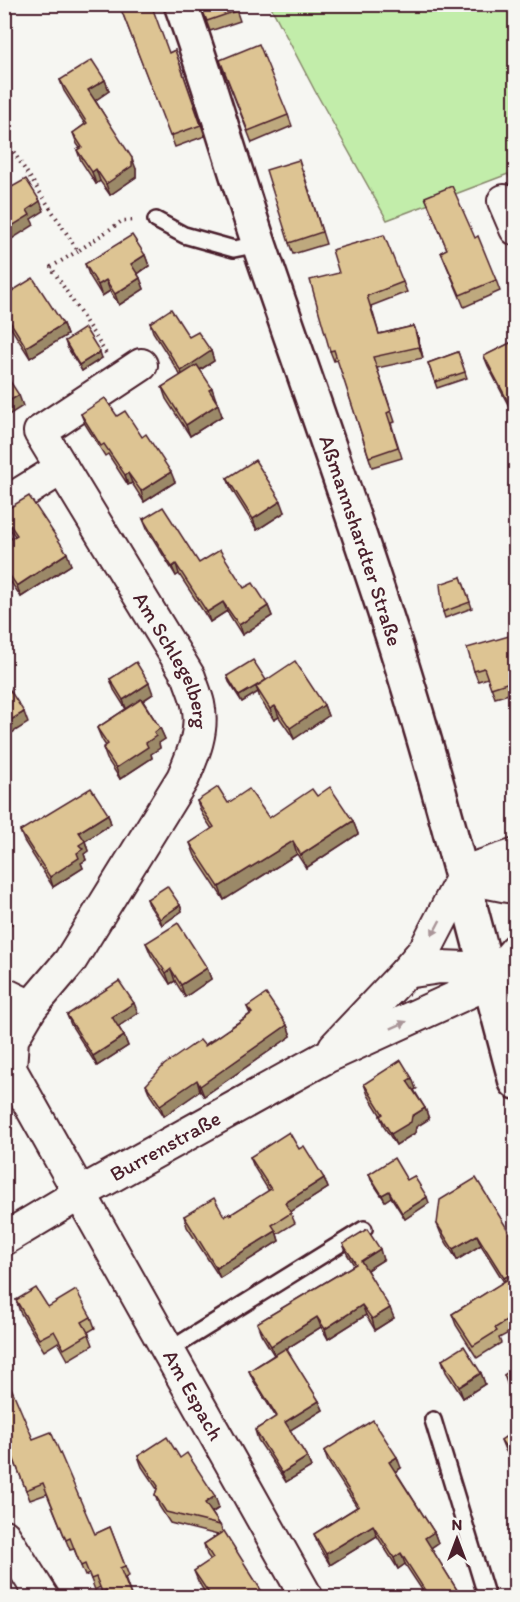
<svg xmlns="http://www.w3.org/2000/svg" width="520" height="1602" font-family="Itim,sans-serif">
<rect width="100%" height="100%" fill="#f6f6f2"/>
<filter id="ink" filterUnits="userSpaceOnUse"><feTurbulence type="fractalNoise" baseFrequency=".0167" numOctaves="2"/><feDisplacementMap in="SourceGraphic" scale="12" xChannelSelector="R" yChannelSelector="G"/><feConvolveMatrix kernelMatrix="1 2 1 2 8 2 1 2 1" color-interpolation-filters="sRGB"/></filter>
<g filter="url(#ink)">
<polygon fill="#c2edaa" stroke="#86866a" stroke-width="1.5" points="270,5 515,5 515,196 508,174 387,220 315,91"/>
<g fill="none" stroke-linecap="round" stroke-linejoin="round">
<g stroke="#4a1f2b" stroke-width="20">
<g id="lane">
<polyline points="156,220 184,235 234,249 259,244"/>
<polyline points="168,1351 364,1229"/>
<polyline points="433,1420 487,1598"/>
</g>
</g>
<g stroke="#4a1f2b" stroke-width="36">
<g id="street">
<polyline points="504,201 516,229"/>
<path id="s1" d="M141,365L40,432L189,677C192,686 196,695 198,704C204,730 193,755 183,778L70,961L31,1007L12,1039L10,1069L307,1598"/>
<polyline points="4,504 62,468"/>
<polyline points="463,877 479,867 516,855"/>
<polyline points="463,877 508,886 516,885"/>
<polyline points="406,972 440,967 467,968 488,983"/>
<polyline points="4,994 31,1007"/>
<polyline points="335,1047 406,972 425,950 463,877"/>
<path id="s2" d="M4,1239L79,1194L326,1057L488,983L516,950"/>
<polyline points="4,1536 43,1598"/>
</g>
</g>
<g stroke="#4a1f2b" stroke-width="38">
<g id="secondary">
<path id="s3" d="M181,4C210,84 233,166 260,247C308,387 358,525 402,666C445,804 479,943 516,1082"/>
</g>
</g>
<g stroke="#4a1f2b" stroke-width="4" stroke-dasharray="1.5 4.5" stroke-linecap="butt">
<polyline points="4,146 11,148 78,251 122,221 136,220"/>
<polyline points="78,251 51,267 107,355"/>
</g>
<use href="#lane" stroke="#f6f6f2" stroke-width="15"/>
<use href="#street" stroke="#f6f6f2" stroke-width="32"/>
<use href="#secondary" stroke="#f6f6f2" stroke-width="33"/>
</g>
<g fill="#bea97e" stroke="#4a1f2b" stroke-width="1.5">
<polygon points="119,4 169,53 175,50 205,136 175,147"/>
<polygon points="200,4 234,4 240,21 210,31"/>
<polygon points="224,71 288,115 292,126 252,143"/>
<polygon points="60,80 105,80 109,91 95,100 136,169 136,177 110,195 100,181 96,184 81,161 77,150 80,148 77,144 73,133 85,124 64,91"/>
<polygon points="303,171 326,244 293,254 289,243"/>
<polygon points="425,197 475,238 496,280 500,291 464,307 441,252 447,249"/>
<polygon points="145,255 149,266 138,274 144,289 119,305 110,291 102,296 89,275 85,264"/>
<polygon points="339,273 403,282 407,292 371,306 379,334 414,326 418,337 423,358 377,368 395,422 391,423 402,458 372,467 338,360 334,361 330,351"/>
<polygon points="4,296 63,324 67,335 30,358 4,317"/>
<polygon points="150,323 211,351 214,361 200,370 216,400 215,400 222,416 190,436 166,399 162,387 181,376 153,332"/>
<polygon points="516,340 516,415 514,416 488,366 484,356"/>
<polygon points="65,341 102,358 82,371 67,347"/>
<polygon points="458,352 467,378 437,388 428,363"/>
<polygon points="81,414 117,416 142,437 175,482 144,502 132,483 128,485 108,454 105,456 85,424"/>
<polygon points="227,478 285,512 257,530 232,490"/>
<polygon points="4,510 71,565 21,597 4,572 4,543 15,536 5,522"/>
<polygon points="143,519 199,563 244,588 268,606 272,616 242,635 227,611 210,622 179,574 176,576 147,529"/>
<polygon points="461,577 472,608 445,618 443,612"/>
<polygon points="516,634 516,692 495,698 488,678 478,681 474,671"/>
<polygon points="227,676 266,680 324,705 328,716 294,739 279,717 274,720 260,699 258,692 242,702 229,682"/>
<polygon points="110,679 153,694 143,701 160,728 165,739 159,743 160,748 151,754 152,758 120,779 107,759 103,748 106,746 102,740 97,728 126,709 114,690"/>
<polygon points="317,796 353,821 358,834 306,868 297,854 224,900 195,856 190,843 212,829 202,814 197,801 228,803 269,818"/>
<polygon points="108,814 111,824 85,841 88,851 84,854 86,860 81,863 83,868 53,887 24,841 20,831"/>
<polygon points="147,899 180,905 182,911 162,925 149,905"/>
<polygon points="146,943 207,968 211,979 185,997 175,981 170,984 151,955"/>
<polygon points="247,1007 287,1025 291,1036 204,1096 200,1091 164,1116 150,1095 146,1085 250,1014"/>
<polygon points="138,1013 118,1026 124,1036 128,1046 97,1066 71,1025 67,1015"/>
<polygon points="364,1084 416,1089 414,1090 425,1108 429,1119 416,1127 415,1133 396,1145 384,1127 380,1116 381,1116 368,1095"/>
<polygon points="299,1149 324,1178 328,1188 290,1212 295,1223 277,1234 279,1241 220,1278 187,1227 184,1216 230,1215 269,1191 254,1167 250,1157"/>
<polygon points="369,1174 407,1180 429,1203 405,1219 391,1197 385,1201 371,1180"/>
<polygon points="437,1224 516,1243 516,1329 499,1338 501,1343 477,1358 456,1325 452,1314 504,1282 481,1245 457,1260 441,1234"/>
<polygon points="343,1244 383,1260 367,1270 394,1318 375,1330 366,1315 328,1339 321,1327 286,1349 319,1401 323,1410 290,1430 307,1457 311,1467 286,1482 258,1440 255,1430 276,1417 253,1380 249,1371 274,1355 261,1334 257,1323 354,1265 347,1254"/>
<polygon points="16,1300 91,1317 95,1328 88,1332 93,1345 68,1360 58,1342 44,1351 20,1312"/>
<polygon points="442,1360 481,1373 485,1384 463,1398 446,1372"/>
<polygon points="516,1367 516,1398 508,1386 504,1375"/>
<polygon points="516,1430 516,1466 505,1450 501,1440"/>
<polygon points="4,1435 33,1439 95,1534 110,1527 129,1576 125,1578 132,1598 104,1598 100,1587 95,1590 89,1574 85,1576 74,1549 70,1550 47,1494 30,1500"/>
<polygon points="324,1451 401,1468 396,1472 434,1532 438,1543 431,1548 462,1598 426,1596 405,1564 398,1569 377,1536 330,1565 318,1545 314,1534 357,1507 328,1462"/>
<polygon points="138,1456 180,1458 219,1508 212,1513 220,1525 223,1532 266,1598 208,1598 198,1581 194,1571 211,1560 207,1555 204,1544 218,1535 170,1523 159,1506 155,1495 157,1489 142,1467"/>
</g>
<g fill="#9b8967" stroke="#4a1f2b" stroke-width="1.5">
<polygon points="4,4 15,4 4,12"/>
<polygon points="105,80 109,91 93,102 88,90"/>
<polygon points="132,158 136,169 136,177 110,195 106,184"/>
<polygon points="96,169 100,181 96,184 92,172"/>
<polygon points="40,201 44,211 31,219 34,225 4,244 4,231 27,210"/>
<polygon points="145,255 149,266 135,275 131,264"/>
<polygon points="140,278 144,289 119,305 115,294"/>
<polygon points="106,280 110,291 102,296 98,285"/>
<polygon points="63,324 67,335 30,358 26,347"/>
<polygon points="414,326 418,337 423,358 419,347"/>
<polygon points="211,351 214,361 184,380 181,371"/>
<polygon points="100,352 102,358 82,371 79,365"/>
<polygon points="212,388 216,400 213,402 209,390"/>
<polygon points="19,395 23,406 4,418 4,404"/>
<polygon points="218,404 222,416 190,436 186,425"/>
<polygon points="171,472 175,482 144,502 141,491"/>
<polygon points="128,473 132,483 128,485 125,475"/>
<polygon points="281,501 285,512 257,530 253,519"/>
<polygon points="67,553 71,565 21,597 17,586"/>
<polygon points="176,564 179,574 176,576 172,567"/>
<polygon points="223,602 227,611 210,622 207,612"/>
<polygon points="268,606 272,616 242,635 239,625"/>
<polygon points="266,680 256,687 258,692 242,702 239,696"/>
<polygon points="149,683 153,694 127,711 123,700"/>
<polygon points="324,705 328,716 294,739 290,728"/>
<polygon points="275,706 279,717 274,720 270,709"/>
<polygon points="24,712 28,723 4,738 4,724"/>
<polygon points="160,728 165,739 159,743 160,748 151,754 152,758 120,779 116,768 146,743 154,733"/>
<polygon points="108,814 111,824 85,841 88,851 84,854 86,860 81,863 83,868 53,887 50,877 77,853 79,845 79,832"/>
<polygon points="353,821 358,834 306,868 301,855"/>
<polygon points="293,841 297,854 224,900 219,887"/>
<polygon points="180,905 182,911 162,925 160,919"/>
<polygon points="8,913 12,924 4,929 4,916"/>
<polygon points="207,968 211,979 185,997 181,985"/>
<polygon points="171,969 175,981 170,984 166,973"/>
<polygon points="134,1003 138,1013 116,1028 112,1017"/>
<polygon points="287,1025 291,1036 204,1096 200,1086"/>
<polygon points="124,1036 128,1046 97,1066 93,1056"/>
<polygon points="412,1078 416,1089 411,1092 407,1081"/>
<polygon points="197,1080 200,1091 164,1116 160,1105"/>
<polygon points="425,1108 429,1119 416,1127 415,1133 396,1145 391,1134 412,1116"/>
<polygon points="324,1178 328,1188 289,1213 285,1203"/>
<polygon points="389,1191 391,1197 385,1201 382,1195"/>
<polygon points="427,1197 429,1203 405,1219 402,1213"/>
<polygon points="276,1231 279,1241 220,1278 216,1268"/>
<polygon points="477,1235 481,1245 457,1260 453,1249"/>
<polygon points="380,1249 383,1260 365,1271 361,1261"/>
<polygon points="516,1271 516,1284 508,1288 504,1278"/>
<polygon points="362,1305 366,1315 328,1339 325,1329"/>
<polygon points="390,1308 394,1318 375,1330 372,1319"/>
<polygon points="317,1317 321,1327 275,1356 271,1346"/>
<polygon points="481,1373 485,1384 463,1398 459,1387"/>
<polygon points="319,1401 323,1410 289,1431 285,1422"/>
<polygon points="307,1457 311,1467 286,1482 282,1473"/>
<polygon points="397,1457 401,1468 393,1473 389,1462"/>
<polygon points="215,1496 219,1508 209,1514 205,1503"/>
<polygon points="373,1525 377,1536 330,1565 326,1554"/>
<polygon points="434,1532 438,1543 429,1549 425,1538"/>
<polygon points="401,1553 405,1564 398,1569 394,1558"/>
</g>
<g fill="#ddc493" stroke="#4a1f2b" stroke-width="1.5">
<polygon points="119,4 151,4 169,53 175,50 201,125 170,136"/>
<polygon points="200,4 234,4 236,11 207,21"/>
<polygon points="259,44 288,115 248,131 220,60"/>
<polygon points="92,60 105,80 88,90 132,158 132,166 106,184 96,169 92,172 77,150 82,147 73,133 87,123 60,80"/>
<polygon points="299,160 322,232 289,243 266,170"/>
<polygon points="4,175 12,187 26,179 40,201 27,210 30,215 4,231"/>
<polygon points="452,186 475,238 478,236 496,280 460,295 441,252 447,249 425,197"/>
<polygon points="132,235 145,255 131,264 140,278 115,294 106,280 98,285 85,264"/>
<polygon points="384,235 403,282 367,296 379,334 414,326 419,347 373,357 391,411 387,413 398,447 369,457 334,350 330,351 310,280 339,273 332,250"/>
<polygon points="33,278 63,324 26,347 4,312 4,296"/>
<polygon points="171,309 189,337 198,332 211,351 181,371 150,323"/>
<polygon points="85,328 100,352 79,365 65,341"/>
<polygon points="516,340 516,403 510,405 484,356"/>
<polygon points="458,352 465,372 435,382 428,363"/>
<polygon points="197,365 212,388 209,390 218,404 186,425 162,387"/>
<polygon points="4,372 19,395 4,404"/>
<polygon points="105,398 117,416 125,411 142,437 146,434 171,472 141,491 128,473 125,475 104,444 101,446 81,414"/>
<polygon points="255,460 281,501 253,519 227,478"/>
<polygon points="29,496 67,553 17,586 4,567 4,543 17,535 4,516 4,510 9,508"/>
<polygon points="163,507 199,563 220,550 244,588 253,583 268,606 239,625 223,602 207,612 176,564 172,567 143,519"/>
<polygon points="461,577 470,602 443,612 440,584"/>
<polygon points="513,587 516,587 516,596"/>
<polygon points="516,634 516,680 491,688 484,668 474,671 467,648"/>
<polygon points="253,660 266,680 239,696 227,676"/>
<polygon points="295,661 324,705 290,728 275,706 270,709 256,687"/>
<polygon points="136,662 149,683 123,700 110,679"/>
<polygon points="4,681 24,712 4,724"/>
<polygon points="141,699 160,728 154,733 156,736 146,743 148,747 116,768 103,748 108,744 97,728"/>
<polygon points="218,787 228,803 249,789 269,818 312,789 317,796 330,787 353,821 301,855 293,841 219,887 190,843 214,827 197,801"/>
<polygon points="91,788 108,814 79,832 85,841 79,845 83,849 77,853 79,858 50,877 20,831"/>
<polygon points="167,886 180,905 160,919 147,899"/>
<polygon points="4,907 8,913 4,916"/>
<polygon points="178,923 207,968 181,985 171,969 166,973 146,943"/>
<polygon points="119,981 134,1003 112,1017 124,1036 93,1056 67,1015"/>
<polygon points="266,994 287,1025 200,1086 197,1080 160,1105 146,1085 164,1065 200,1040 205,1046 252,1013 247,1007"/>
<polygon points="401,1060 412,1078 407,1081 425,1108 412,1116 411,1122 391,1134 380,1116 383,1114 364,1084"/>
<polygon points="289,1132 299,1149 304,1146 324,1178 285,1203 291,1213 272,1225 276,1231 216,1268 184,1216 214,1198 224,1216 229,1213 230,1215 271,1189 250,1157"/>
<polygon points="394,1158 407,1180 414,1176 427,1197 402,1213 389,1191 382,1195 369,1174"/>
<polygon points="476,1178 516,1243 516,1271 504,1278 477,1235 453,1249 437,1224 440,1200"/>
<polygon points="367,1229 380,1249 361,1261 390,1308 372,1319 362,1305 325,1329 317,1317 271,1346 257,1323 356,1264 343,1244"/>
<polygon points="516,1274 516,1315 495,1328 497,1331 473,1346 452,1314"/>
<polygon points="36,1288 48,1307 76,1290 91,1317 82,1322 89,1334 64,1349 54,1331 39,1339 16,1300"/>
<polygon points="464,1346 481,1373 459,1387 442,1360"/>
<polygon points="286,1348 319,1401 285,1422 307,1457 282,1473 255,1430 277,1416 249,1371"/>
<polygon points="516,1367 516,1393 504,1375"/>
<polygon points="4,1371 33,1439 51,1432 95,1534 110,1527 125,1566 120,1568 132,1598 109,1598 106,1590 102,1592 96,1577 91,1579 85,1564 81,1566 70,1538 66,1540 43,1483 26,1490 4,1434"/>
<polygon points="373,1420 397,1457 389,1462 434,1532 425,1538 462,1598 424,1598 428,1595 401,1553 394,1558 373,1525 326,1554 314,1534 359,1506 324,1451"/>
<polygon points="516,1430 516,1462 501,1440"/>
<polygon points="167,1437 180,1458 187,1453 215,1496 205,1503 220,1525 166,1512 155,1495 158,1486 138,1456"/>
<polygon points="224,1531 266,1598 212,1598 194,1571 213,1558 204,1544"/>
</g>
<defs><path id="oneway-solid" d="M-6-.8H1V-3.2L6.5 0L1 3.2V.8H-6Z" transform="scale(1.5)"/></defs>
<g fill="#a99598">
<use href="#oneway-solid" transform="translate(436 928) rotate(118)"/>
<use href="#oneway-solid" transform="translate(399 1025) rotate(-24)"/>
</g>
</g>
<g text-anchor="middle" stroke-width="4.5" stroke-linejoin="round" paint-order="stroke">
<g font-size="21" fill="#4a1f2b" stroke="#f6f6f2">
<text dy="7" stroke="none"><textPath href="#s3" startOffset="566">Aßmannshardter Straße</textPath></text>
<text dy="7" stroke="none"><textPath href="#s1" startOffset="386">Am Schlegelberg</textPath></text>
<text dy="7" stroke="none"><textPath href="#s2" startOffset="186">Burrenstraße</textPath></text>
<text dy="7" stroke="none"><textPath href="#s1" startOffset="1230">Am Espach</textPath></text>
</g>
</g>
<rect width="520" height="1602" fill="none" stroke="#f6f6f2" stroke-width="24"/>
<rect x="12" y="12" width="496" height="1578" fill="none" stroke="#4a1f2b" stroke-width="2" filter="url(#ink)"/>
<g transform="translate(457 1539)" stroke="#f6f6f2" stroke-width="4.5" paint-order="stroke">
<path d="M0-4.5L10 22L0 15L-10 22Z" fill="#4a1f2b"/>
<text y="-9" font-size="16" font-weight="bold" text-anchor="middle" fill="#4a1f2b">N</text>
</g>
</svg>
